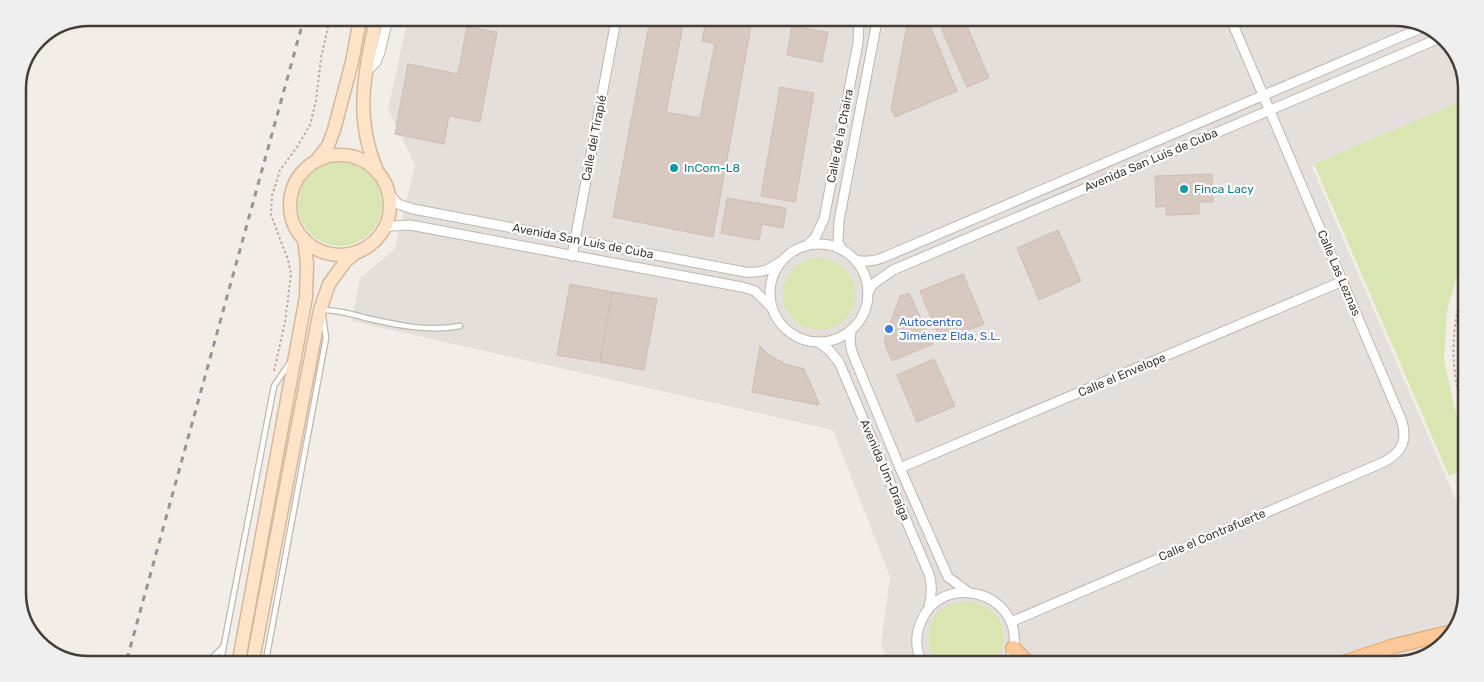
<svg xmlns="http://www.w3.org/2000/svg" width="1484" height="682" font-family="Rubik,sans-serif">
<rect width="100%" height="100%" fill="#f3ede7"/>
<polygon fill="#e5dfdc" points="408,19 1423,23 1454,49 1466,85 1466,101 1312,167 1462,514 1461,621 1435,652 1395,664 890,662 881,645 890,577 833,430 352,321 360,278 395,249 415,165 388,109"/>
<g fill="#dae6b1">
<polygon points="1466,99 1465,263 1458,273 1447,310 1444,359 1463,446 1462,470 1449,476 1314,164"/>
<circle cx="340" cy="204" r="42"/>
<circle cx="819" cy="294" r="36"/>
<path d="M963,601C999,604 1014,631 996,663L936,662C934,657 930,652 929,647C926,632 932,617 944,608C949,604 957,603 963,601Z"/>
</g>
<g fill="#d7c9c0" stroke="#cfbcb1">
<polygon points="650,20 684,20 666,112 700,118 715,44 702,41 706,20 721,20 751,26 713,237 613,217"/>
<polygon points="920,21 928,21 957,91 895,117 891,109 907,26"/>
<polygon points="938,21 965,21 989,78 967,87"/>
<polygon points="792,26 828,32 822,62 787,55"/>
<polygon points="467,27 497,32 480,122 449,116 444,144 395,134 408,64 458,74"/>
<polygon points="780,87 814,93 795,202 761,196"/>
<polygon points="1212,174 1213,202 1199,202 1199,214 1166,215 1166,206 1156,207 1155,176"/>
<polygon points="727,198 786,208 783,228 762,224 759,240 721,233"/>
<polygon points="1058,230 1081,281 1039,300 1017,248"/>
<polygon points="963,274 984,324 941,341 920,291"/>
<polygon points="570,284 612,292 600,362 557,355"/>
<polygon points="612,292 657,299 644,370 600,362"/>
<polygon points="909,293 933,344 892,361 884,341 900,296"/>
<polygon points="760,346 768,354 785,364 804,369 819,403 818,405 752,392"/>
<polygon points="934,359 955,406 917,422 897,375"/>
</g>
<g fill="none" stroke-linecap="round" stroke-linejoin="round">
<g stroke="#c1b6ad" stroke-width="7">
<g id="lane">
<path d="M323,310C337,310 352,314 366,318C396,325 428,332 460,326"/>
<polyline points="210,660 223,647"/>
<polyline points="221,660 274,386 289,364"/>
<polyline points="266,660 326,338 323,317"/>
</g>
</g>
<g stroke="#c1b6ad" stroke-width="11">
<g id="street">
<polyline points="366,72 376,62 380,52 388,19"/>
<path d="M389,194L398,204L413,209L745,272C761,273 767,271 780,262"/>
<polyline points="384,228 392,226 410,225 742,287 755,291 772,308"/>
<circle cx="819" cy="293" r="49"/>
<polyline points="807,245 815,238 824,219 858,43 859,21"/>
<polyline points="842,250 838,242 839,221 877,21"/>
<polyline points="572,256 616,20"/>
<path d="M856,260C867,263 876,261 887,256L1426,26"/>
<polyline points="868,292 873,284 893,270 1440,38"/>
<polyline points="851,330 850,343 852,352 900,468 944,568 948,577 968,592"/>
<path d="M818,342L829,350L839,362L929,574C933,586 931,596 929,608"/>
<polyline points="900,468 1343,281"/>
<path d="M1011,622L1384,462C1403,452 1408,439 1401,419L1232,22"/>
<path d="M922,663C916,650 915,635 921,622C941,571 1020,591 1014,645C1013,651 1011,657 1009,663"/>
</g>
</g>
<g stroke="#d5b89b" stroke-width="15">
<g id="secondary">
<path d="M376,19C365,73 354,115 376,168"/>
<circle cx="340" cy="205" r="50"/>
<polyline points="317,160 328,146 334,130 352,62 360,19"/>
<polyline points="239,660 306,297 307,264 304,239"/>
<polyline points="253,660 320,310 329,284 345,262 356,252"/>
</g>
</g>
<g stroke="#e0a269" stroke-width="16">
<g id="primary">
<polyline points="1013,648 1028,663"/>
<polyline points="1340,664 1394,646 1452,632"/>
</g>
</g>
<g stroke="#c0ab9c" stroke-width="2" stroke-dasharray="2.5 2.5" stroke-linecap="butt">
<polyline points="274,371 285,322 291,274 288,260 271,215 272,196 280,170 297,147 310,125 316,101 321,58 330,19"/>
<path d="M1463,411C1455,384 1451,355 1455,327C1457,311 1461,296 1464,281"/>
</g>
<use href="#lane" stroke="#fff" stroke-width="4.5"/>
<use href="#street" stroke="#fff" stroke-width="9"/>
<use href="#secondary" stroke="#fde4c8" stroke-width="12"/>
<use href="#primary" stroke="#fbc999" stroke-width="14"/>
<polyline stroke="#969696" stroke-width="3" stroke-dasharray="6 6" stroke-linecap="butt" points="127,659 304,18"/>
</g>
<g fill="#0f9aa8" stroke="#fff" stroke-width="2">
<circle cx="674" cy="168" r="5"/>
<circle cx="1184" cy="189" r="5"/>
</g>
<circle fill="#3f7fe0" stroke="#fff" stroke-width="2" cx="889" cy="329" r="5"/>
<g text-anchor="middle" stroke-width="4.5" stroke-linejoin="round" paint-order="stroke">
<g font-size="12" fill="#463d36" stroke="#fff">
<text transform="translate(840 136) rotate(-79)" y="4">Calle de la Chaira</text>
<text transform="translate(594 138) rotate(-79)" y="4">Calle del Tirapié</text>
<text transform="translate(1151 160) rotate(-23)" y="4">Avenida San Luis de Cuba</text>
<text transform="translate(583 241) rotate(11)" y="4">Avenida San Luis de Cuba</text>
<text transform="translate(1339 273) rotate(67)" y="4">Calle Las Leznas</text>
<text transform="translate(1122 375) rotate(-23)" y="4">Calle el Envelope</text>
<text transform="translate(885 470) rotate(67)" y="4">Avenida Um-Draiga</text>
<text transform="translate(1212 535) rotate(-23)" y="4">Calle el Contrafuerte</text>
</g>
<g font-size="12" fill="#0d838f" stroke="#fff" text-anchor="start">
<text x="684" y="172">InCom-L8</text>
<text x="1194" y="193">Finca Lacy</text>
</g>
<g font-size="12" fill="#366cbe" stroke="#fff" text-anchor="start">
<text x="899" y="326">Autocentro<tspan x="899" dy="14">Jiménez Elda, S.L.</tspan></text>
</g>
</g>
<path d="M0 0H1484V682H0ZM89 26H1395A63 63 0 0 1 1458 89V593A63 63 0 0 1 1395 656H89A63 63 0 0 1 26 593V89A63 63 0 0 1 89 26Z" fill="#f0efef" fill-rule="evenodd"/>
<path fill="none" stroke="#463d36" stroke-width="2.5" d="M89 26H1395A63 63 0 0 1 1458 89V593A63 63 0 0 1 1395 656H89A63 63 0 0 1 26 593V89A63 63 0 0 1 89 26Z"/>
</svg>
